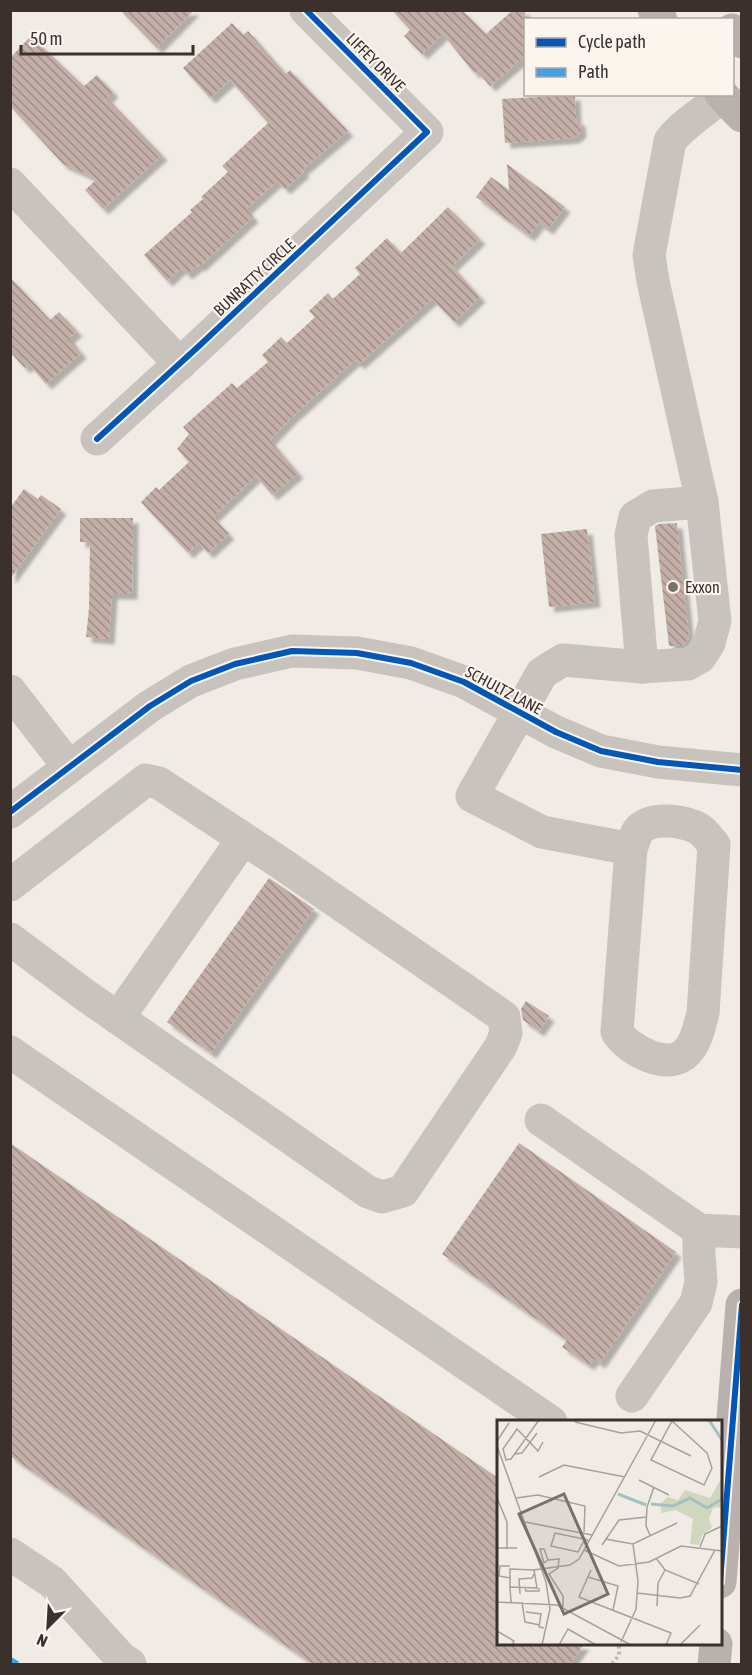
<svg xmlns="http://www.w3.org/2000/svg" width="752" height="1675" font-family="'Asap Condensed',sans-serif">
<defs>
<pattern id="building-back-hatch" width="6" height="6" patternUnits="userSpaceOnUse" patternTransform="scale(1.5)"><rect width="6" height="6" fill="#c3afa7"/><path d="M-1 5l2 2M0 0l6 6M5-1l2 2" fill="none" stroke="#a08f88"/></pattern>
<filter id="shadow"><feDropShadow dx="5.5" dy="5.5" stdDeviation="1.5" flood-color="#0004"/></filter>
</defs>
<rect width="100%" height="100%" fill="#f0ebe5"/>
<g fill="url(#building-back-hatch)" filter="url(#shadow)">
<polygon points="120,10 194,10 157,48"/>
<polygon points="392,10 462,10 486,34 513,10 525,10 525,56 490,86 477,71 474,73 443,34 422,54 404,36 410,30"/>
<polygon points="232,23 243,35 248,31 286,74 290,70 348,131 302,170 304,172 285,189 277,181 246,209 253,217 200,266 198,265 187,274 181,268 167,281 144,255 192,212 190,210 203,199 201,197 228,172 222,166 268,123 230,80 210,98 183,68"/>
<polygon points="31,36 84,86 97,75 113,92 107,98 162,155 103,209 85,190 97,179 63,164 10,106 10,58"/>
<polygon points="575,95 576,119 580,121 581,132 574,138 505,143 502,99"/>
<polygon points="507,164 565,207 548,229 539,223 529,236 476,197 491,177 509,190"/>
<polygon points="448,207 480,239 452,266 480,297 454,322 432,299 359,364 355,360 291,418 270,440 298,473 272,495 256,476 213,517 229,534 208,553 199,543 188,553 141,502 156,487 159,490 189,462 177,449 189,434 183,427 232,383 237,388 268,362 262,355 281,337 287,343 315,317 309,311 328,293 333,299 360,274 355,268 387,238 401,253"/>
<polygon points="10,277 50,320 59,312 77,331 69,338 81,353 46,384 29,364 25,368 10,352"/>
<polygon points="24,489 38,499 41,495 61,509 10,579 10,508"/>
<polygon points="80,518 133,518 132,594 112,594 109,639 86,637 89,608 90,542 80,542"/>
<polygon points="677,523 689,639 682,646 669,646 655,526 659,524"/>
<polygon points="587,529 595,602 549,607 541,534"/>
<polygon points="269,878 314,909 211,1053 167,1022"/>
<polygon points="526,1001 549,1016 539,1031 523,1020 521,1009"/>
<polygon points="10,1143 498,1478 498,1644 584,1644 569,1665 314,1665 10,1456"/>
<polygon points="519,1143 676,1252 600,1363 593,1359 589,1365 562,1347 567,1340 442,1254"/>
</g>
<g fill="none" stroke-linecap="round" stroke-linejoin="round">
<polyline stroke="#c2bbb6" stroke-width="4" stroke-dasharray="3 3" stroke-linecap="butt" points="612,1664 619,1655 619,1644"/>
<g stroke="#c9c3be" stroke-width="33">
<polyline points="10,184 180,364"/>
<polyline points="97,439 199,346 427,132 306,10"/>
<polyline points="642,667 631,535 635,517 653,506 702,502"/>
<polyline points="10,691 69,767"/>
<polyline points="10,812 150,706 191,681 235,664 292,651 357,653 411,663 464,682 556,732 601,751 658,762 742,770"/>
<path d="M631,849C633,844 635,836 638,831C649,817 678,820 693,826C702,829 708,837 714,845L703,1013C699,1027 697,1041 687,1052C669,1072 628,1050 617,1032L631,849L542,832L472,796L542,673L563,660L642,667L688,664L700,657L709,643L715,621L702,502L653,281L649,255L670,141C683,124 706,110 723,96"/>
<polyline points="10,885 146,780 159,783 282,864 504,1017 506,1033 501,1046 403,1191 382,1197 368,1192 85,995 10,939"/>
<polyline points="118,1018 243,839"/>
<polyline points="10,1052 551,1422"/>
<polyline points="541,1120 699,1230 742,1232"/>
<polyline points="632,1396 696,1303 701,1282 699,1253 699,1230"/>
<polyline points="10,1554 52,1582 122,1659 130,1664"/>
</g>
<g stroke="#b8b1ad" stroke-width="33">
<polyline points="654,10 661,20"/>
<polyline points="732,30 742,42"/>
<polyline points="721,94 742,116"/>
<polyline points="720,1582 742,1305"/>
<polyline points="714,1664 716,1644"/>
</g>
<polyline stroke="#3fa3eb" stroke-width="4.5" stroke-dasharray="9 4.5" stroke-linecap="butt" points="10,1659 19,1664"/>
<g stroke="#fbf5ee" stroke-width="10">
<g id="cycleway">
<polyline points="97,439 199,346 427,132 306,10"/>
<polyline points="10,812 150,706 191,681 235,664 292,651 357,653 411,663 464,682 556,732 601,751 658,762 742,770"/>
<polyline points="720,1582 742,1305"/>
</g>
</g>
<use href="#cycleway" stroke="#0057b8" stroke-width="6"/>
</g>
<circle fill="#7a716c" stroke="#fbf5ee" stroke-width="2" cx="673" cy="587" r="6"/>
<g text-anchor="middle" stroke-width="4.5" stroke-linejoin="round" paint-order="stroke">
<g font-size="16" fill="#3b302b" stroke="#fbf5ee">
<text transform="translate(376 62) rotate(45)" y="6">LIFFEY DRIVE</text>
<text transform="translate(254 277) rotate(-43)" y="6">BUNRATTY CIRCLE</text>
<text transform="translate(504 690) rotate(28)" y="6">SCHULTZ LANE</text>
</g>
<g font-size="16" fill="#3b302b" stroke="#fbf5ee" text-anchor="start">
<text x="685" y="593">Exxon</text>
</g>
</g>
<g transform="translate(497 1420)">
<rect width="225" height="225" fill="#f0ebe5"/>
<path d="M225,57V87L216,88L212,98L215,108L205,115L202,125L193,124L196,99L179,90L165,93L163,85L170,77L181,80L188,70L213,78Z" fill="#d1d6bf"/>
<path fill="none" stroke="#a1c2c1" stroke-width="3" d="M212,0L225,20M121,74L149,85M154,84L176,86L193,78L210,88L225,79"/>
<path fill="none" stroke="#a8a09b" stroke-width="1.5" d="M175,1L210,33L215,48L207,65L154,40ZM78,2L124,13L143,11L194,36M0,21L12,3M0,26L49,162L53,189L45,225M18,34L25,33L40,13M8,40L14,39L42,0M9,40L6,29L20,9L41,31L46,22M42,57L67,45L128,57M142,60L172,75M0,78L10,102V129M19,78L41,75L88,86L87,112M28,102L95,115M153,115L149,106L150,87L157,67M88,119L81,132L54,126L58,113L87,119H88L92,121M108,119L136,124L180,103M105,125L122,100L150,97M203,127L208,114L225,106M0,128H20M87,130L122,146L152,142L184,126L225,131M159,138L168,150L202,164M51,140L47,143L43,129H47L51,140L62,139L61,148L52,154L66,176V187M13,146H3L2,156L13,158M94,150L82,177L174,213L169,225M91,157L121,166L116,190M13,167V149L37,150M28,168L29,171H42V168M40,168L37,150L73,145L82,139L159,0M140,173L183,178L193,176L218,130M23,174L22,159L35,158L37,154M0,182L60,185L134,225M14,182L13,167L41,168M25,182L28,202L43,205M160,186L161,163L168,150M29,192L44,194L42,207L47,208M0,211L17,221L15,225M124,222L139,189L141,161L136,124M62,225L71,209L99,225M183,225L203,205"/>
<path fill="#7a716c" fill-opacity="0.15" stroke="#7a716c" stroke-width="3" d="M67,74L111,174L67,194L22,94Z"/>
<rect width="225" height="225" fill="none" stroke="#3b302b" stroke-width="3"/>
</g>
<rect width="752" height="1675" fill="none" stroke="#3b302b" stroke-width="24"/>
<rect x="524" y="18" width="210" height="78" fill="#fbf5ee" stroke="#aea6a0" stroke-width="1.5"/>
<rect x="536" y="38" width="30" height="9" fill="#0057b8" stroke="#aea6a0" stroke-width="1.5"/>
<text x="578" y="48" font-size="18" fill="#3b302b">Cycle path</text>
<rect x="536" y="68" width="30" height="9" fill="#3fa3eb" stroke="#aea6a0" stroke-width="1.5"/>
<text x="578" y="78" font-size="18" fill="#3b302b">Path</text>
<g transform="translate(48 1627) rotate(204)" stroke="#fbf5ee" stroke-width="4.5" paint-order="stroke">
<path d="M0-4.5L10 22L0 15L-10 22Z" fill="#3b302b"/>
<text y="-9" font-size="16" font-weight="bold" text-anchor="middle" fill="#3b302b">N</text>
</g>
<path d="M21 45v9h172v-9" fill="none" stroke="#3b302b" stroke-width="3"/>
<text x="30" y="45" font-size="18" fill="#3b302b" stroke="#fbf5ee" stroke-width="4.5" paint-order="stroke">50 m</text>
</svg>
